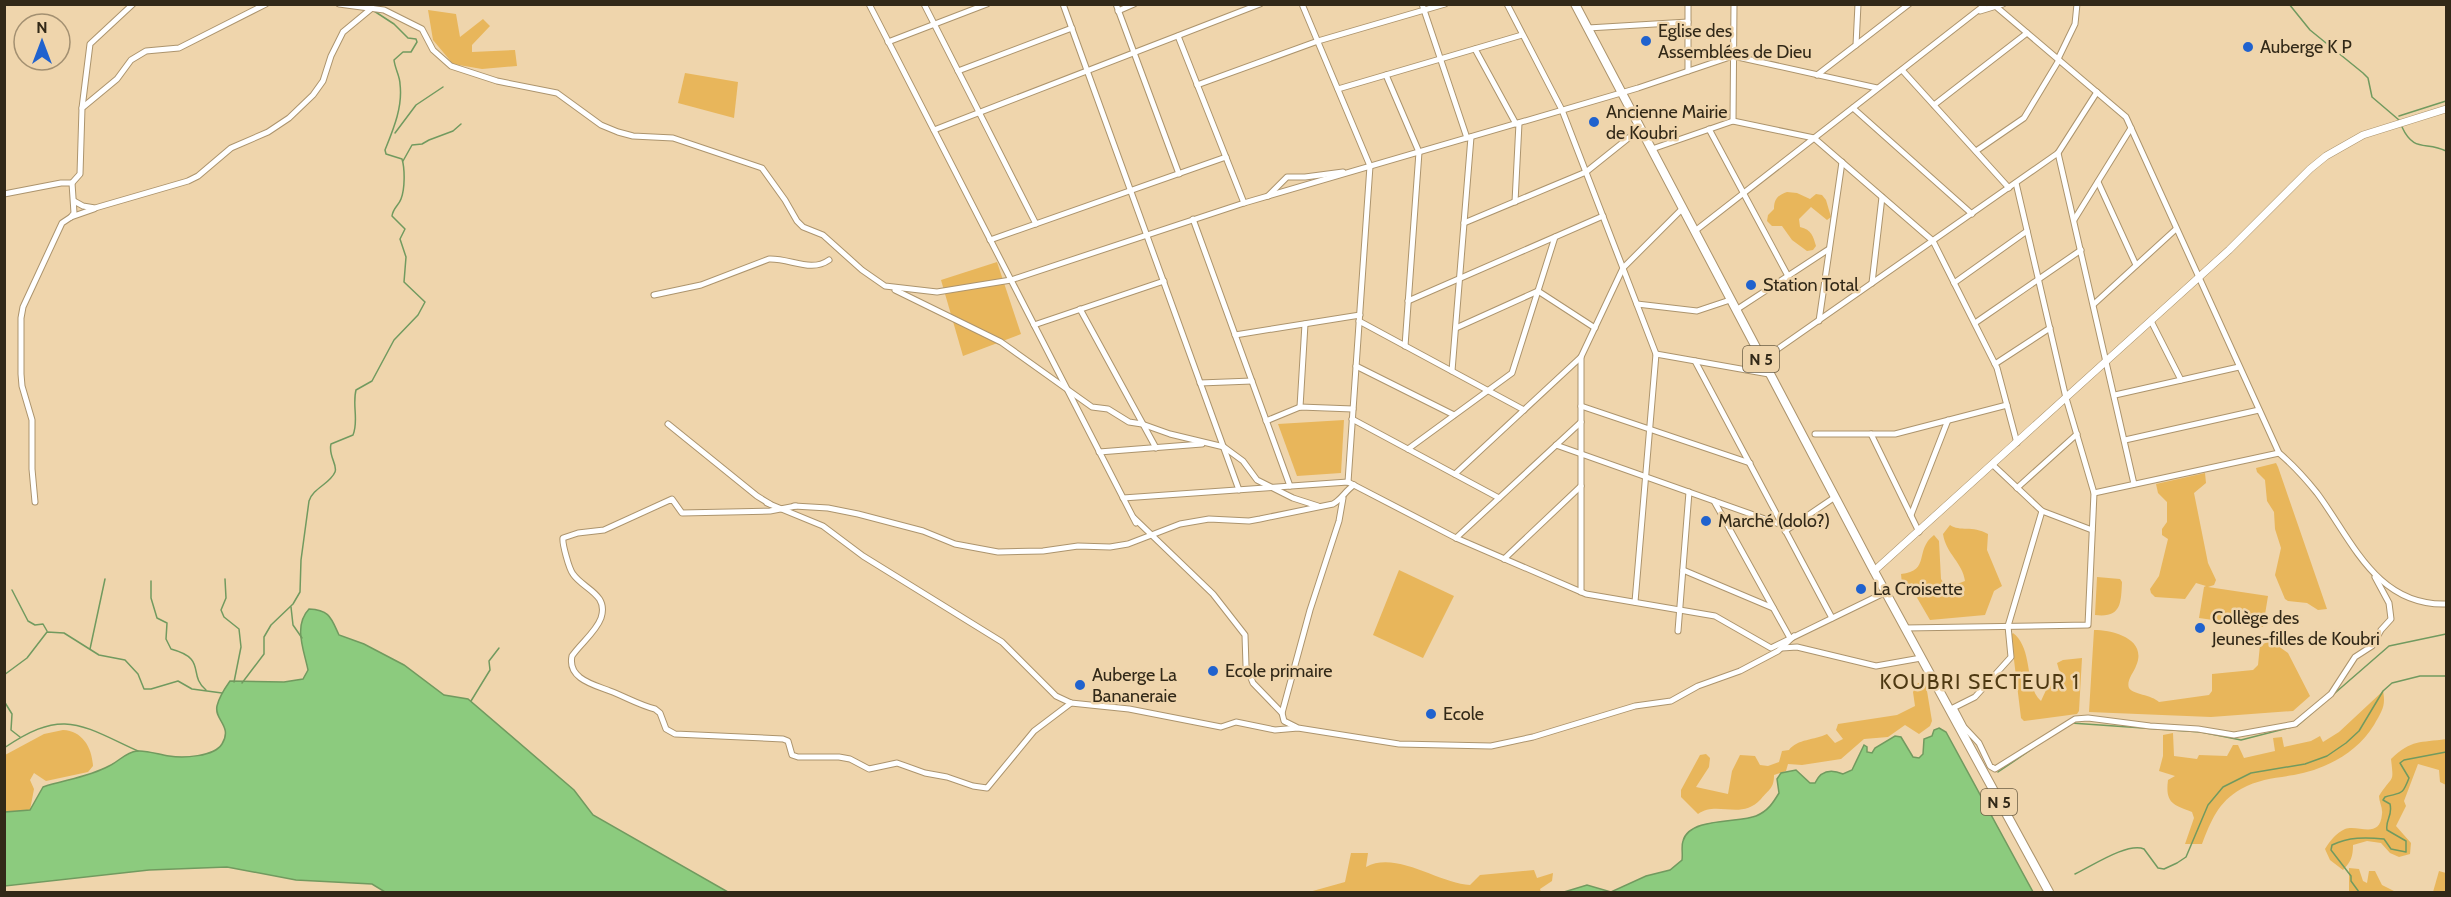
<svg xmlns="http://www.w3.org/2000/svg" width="2451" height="897" font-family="Cabin,sans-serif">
<rect width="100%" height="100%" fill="#efd5ac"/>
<g fill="#e8b65b">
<polygon points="428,10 456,14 460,37 483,19 490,26 472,45 472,52 515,50 517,66 482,69 453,64 433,40"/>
<polygon points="685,73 738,82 734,118 678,103"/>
<path d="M1787,192L1797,193L1810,199L1816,194L1822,195L1826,200L1831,217L1827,220L1811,207L1799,219L1800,227C1812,230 1813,236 1816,246L1813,250L1807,251L1792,240L1782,226H1772L1767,221L1768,215L1774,209C1774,199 1778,195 1787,192Z"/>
<polygon points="997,262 1021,334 963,356 941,280"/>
<polygon points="1344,420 1341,473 1297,476 1278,424"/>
<polygon points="2276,463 2278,467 2327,609 2318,610 2307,603 2288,601 2285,599 2275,575 2281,548 2275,529 2274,512 2267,501 2265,480 2257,472 2256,468"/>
<polygon points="2205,473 2206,483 2194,493 2208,563 2216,580 2214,585 2208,587 2268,596 2263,627 2199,618 2204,587 2206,586 2196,583 2185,599 2155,597 2151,593 2150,589 2159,576 2168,539 2162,535 2162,529 2167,522 2167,502 2158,493 2156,484"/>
<path d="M1950,525C1960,532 1972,525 1988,534L1987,550L2002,586L1994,591L1985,615L1930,620L1916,596L1902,584L1901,574C1931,571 1914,550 1934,535L1939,541L1941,579L1943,582L1957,584L1965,581C1963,563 1946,554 1943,534Z"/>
<polygon points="1399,570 1454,596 1423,658 1373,635"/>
<path d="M2097,577L2120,579L2122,582C2121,604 2121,618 2095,615Z"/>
<path d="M2094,630C2113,630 2148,639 2136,666C2134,672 2126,681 2129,688C2132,694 2152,695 2159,702L2209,695L2212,691V674L2253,670L2258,665L2260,645L2271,641L2288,653L2310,696L2293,711L2211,717L2089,712Z"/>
<path d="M2013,633C2034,649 2024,687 2041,701L2047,688L2064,675L2059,670L2057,663L2063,660L2082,658L2079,711L2077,714L2024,721L2021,718L2011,635Z"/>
<path d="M1918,683L1926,685L1932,721L1930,726L1919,734L1905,725L1888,737L1864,739L1841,759L1802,765L1788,764L1786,771L1774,775C1774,789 1769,789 1761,799C1741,821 1717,800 1698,814L1681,797V790L1700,755L1706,754L1710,758L1709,767L1696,787L1728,794L1732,771L1740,755L1755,756L1760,765L1768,766L1779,762L1782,751L1789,750C1797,739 1815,740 1827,734L1835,743L1843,739L1836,730L1838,724L1897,715L1915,706L1913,692Z"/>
<path d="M2383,691C2386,706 2382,711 2374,725C2357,753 2326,769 2294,775C2275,778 2259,779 2241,789C2218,802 2211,821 2202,844H2185L2194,818L2192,812C2173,805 2165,803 2168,780L2175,776L2159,771L2163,756V735L2173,733L2174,756L2197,759L2199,755L2227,756L2233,745H2238L2244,758L2275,751L2273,738L2282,737L2284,747L2311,741L2320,736L2323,742L2339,732Z"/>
<path d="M63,730C83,731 92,748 93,766L88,772L46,781L34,773L30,780L34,789L30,810L5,812V755L44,734Z"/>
<path d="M2446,739V785L2440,782L2439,770L2418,764L2404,801L2406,806L2396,826L2411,843L2410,854L2399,857L2390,853L2381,843L2367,841L2353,845C2353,856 2351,862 2343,870L2330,860L2325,849C2330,841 2336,833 2345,829C2358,824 2380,840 2382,814C2383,808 2379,802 2379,796C2393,774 2394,785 2391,759C2412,739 2420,743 2446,739Z"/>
<path d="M1351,853H1368L1366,867C1396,850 1440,884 1470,885L1480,875L1534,870L1537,878L1553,873L1552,881L1540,889L1541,892H1309L1345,882Z"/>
<polygon points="2349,868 2359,869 2363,881 2367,883 2369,871 2375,871 2382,885 2396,892 2349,892"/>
<polygon points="2439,871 2446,873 2446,892 2433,892"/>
</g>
<g fill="#8ccb7e" stroke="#719a5f" stroke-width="1.5">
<path d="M309,609C330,610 331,618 339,635L364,644L404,665L444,695L468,699L574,790L593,815L728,892H385L372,884L296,880L227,867L149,870L5,886V812L30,810L43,787C64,780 89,777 109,766C118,762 126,752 137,751C147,750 160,755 169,756C183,758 214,757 222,744C233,726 214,720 217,706C219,697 225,688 230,681L284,682L303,679L308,670C304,650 293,626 309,609Z"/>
<path d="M1939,728L1946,732L2033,892H1564L1587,885L1611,892L1646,876L1670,870L1682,860C1683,854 1681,846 1683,841C1689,817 1739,823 1756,816C1768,811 1773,803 1779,793L1777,779L1781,773L1796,770L1810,783H1815C1821,770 1831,769 1843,774L1852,770L1864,745L1867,747V752L1872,753L1875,748L1895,736L1901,737L1913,757L1919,758L1923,754L1924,739L1932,736L1934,730Z"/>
</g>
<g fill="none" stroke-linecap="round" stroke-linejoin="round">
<g stroke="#719a5f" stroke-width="1.5">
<polyline points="2289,4 2310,30 2363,73 2368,78 2372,97 2399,120"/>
<polyline points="2399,116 2446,101"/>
<path d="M2402,127C2414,153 2426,141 2446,151"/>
<polyline points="395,133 416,105 443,87"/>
<polyline points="403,161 412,145 422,144 429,140 453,131 461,124"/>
<polyline points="225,579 226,598 221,610 224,617 239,629 241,647 234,682"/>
<path d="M151,581V598L157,618L167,623L166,639L171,649C208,659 187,674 206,690"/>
<polyline points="12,590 28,621 35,625 43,624 47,631"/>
<polyline points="291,607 293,625 302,638"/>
<polyline points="90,649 105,579"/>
<polyline points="4,675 27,658 47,632 64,633 99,655 125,660 138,674 144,689 151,689 178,681 192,689 222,693"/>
<path d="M242,683L264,654V637L271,625L293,604L300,592L301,560L309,501C313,488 330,484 335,472C338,465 328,456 331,444L353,435C359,421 352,405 356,390L372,381L394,340L418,315L425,302L404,282L406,257L400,239L405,229L392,216C393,208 399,205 401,199C405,189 405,169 402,159L386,154L385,150C393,130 403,107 400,84C400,76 395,69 394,60L403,52H411L417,42L416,39L408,38L394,24L374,11"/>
<polyline points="4,701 12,714 11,730 20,737"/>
<polyline points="471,701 490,670 489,661 499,648"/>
<polyline points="2071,723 2201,732 2241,740 2292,727"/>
<polyline points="2297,726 2389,646 2446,634"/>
<path d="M4,748C63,708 79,724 138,751"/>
<polyline points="1998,772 2032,749"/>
<path d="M2075,874C2092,866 2128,842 2144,849L2158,868L2164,869L2177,863L2186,857L2208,805L2223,787L2251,773L2305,764L2327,756L2346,743L2359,731L2383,691L2392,683L2420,676H2446"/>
<path d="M2359,892L2351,881V876L2331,850L2332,845C2349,837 2365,837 2384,839L2391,849L2406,852V841L2387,830C2385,820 2393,816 2390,804L2383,800L2385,797C2402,792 2402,796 2409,778L2400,763L2404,760L2446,752"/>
</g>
<g stroke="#ac946d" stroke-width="7">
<g id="minor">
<polyline points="339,4 384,10 422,29 433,50 451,66 497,81 557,93 601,125 618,132 633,136 673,138 762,168 785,200 797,221 803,227 823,235 862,270 885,286 937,292 1011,280 1244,203 1638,88 1733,56 1877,88"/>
<polyline points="869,4 1136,523"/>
<polyline points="924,4 1036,224"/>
<polyline points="1063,4 1239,490"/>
<polyline points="1116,4 1179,174"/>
<polyline points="1302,4 1370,166 1348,482"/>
<polyline points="1422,4 1467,138"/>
<polyline points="1507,4 1562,110 1656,354 1635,602"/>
<polyline points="1688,4 1688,71"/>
<path d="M1993,4L2126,117L2279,453C2293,465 2305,478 2317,493C2352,540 2376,606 2446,604"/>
<polyline points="1118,11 1134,4"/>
<polyline points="1980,11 2003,4"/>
<polyline points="1588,28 1688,22"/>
<polyline points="1178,36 1244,203"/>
<polyline points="888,42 987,4"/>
<polyline points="1856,45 1909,4"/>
<polyline points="1475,49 1516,124"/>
<polyline points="2058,59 2075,24 2077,4"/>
<polyline points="1902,70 2009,188"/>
<polyline points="958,71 1072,28"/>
<polyline points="1386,75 1419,152 1405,346"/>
<polyline points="1817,75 1856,45 1858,4"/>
<polyline points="1197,85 1318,41 1445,4"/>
<polyline points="1338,89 1522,35"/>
<polyline points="1934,105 2027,33"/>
<polyline points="82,108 90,44 133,4"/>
<polyline points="1853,108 1972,214"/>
<polyline points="1733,121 1734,4"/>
<polyline points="1709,129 1788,276"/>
<polyline points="934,130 1260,4"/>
<polyline points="1652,149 1733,121 1814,138 1933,241 1997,368 2017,443"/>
<polyline points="1976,151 2024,118 2059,60"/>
<polyline points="2058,153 2134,484"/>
<polyline points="2098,182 2136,265"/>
<polyline points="4,194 61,183 72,183"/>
<polyline points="1268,196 1287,177 1305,177 1343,172"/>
<polyline points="74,201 83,206 95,208 188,181 198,176 231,148 268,132 289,118 313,95 323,81 331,56 343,32 372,8"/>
<polyline points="1515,202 1519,123"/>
<polyline points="71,217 74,213 72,183 80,174 82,108 117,79 131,60 146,51 179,48 266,4"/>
<polyline points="1193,219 1290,486"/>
<polyline points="2074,220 2131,128"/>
<polyline points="1464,223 1586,172 1641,128"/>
<polyline points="1695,231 1986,4"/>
<polyline points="990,240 1226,157"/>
<polyline points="1872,283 1882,197"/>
<polyline points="1954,283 2027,231"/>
<polyline points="895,290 1001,342 1092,407 1108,409 1129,422 1142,424 1170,434 1224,447 1243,461 1257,480 1293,498 1318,506"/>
<path d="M654,295L701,285L769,259C790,258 811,273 829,260"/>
<polyline points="1408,301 1603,216"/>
<polyline points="1637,304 1697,311 1730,300"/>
<polyline points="2094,304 2176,229"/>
<polyline points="1080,309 1156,448"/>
<polyline points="1736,310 1829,249"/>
<polyline points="1359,321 1524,410"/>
<polyline points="1819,321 1842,162"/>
<polyline points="2151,321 2181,380"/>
<polyline points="1975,323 2081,250"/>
<polyline points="1034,325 1164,281"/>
<polyline points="1456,328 1538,291 1595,328"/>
<polyline points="1235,335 1360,315"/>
<polyline points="1656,354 1769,374"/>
<polyline points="1762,360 2058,153 2097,92"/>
<polyline points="1695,361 1832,618"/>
<polyline points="1995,364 2050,328"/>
<polyline points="1356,366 1454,415"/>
<polyline points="1452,371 1471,137"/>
<polyline points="1200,383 1252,381"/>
<polyline points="2115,395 2239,367"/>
<polyline points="1581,406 1750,463"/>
<polyline points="1300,407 1305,324"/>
<polyline points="1352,419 1499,498"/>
<polyline points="1266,421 1300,407 1353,409"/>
<polyline points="668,424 757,496 770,504"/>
<polyline points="1815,434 1895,434 2007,405"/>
<polyline points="1871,434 1919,532"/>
<polyline points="2125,440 2259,410"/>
<polyline points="1556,445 1782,525"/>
<polyline points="1408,449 1512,373 1555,237"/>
<polyline points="1099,452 1202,444"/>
<polyline points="1993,465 2042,511 2092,530"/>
<polyline points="1455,474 1581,357 1623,268 1683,208"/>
<polyline points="2017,488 2077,434"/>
<polyline points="2094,493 2279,453"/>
<polyline points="1123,498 1348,482 1456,538 1586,594 1715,616 1771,648 1886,592"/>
<polyline points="1714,501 1790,638"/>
<polyline points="35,502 32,469 32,420 22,386 21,374 21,318 23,307 62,223 71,217 94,209"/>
<polyline points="767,503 823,526 863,556 1002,642 1056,696 1071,703 1129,709 1221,727 1236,722 1275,730 1298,728 1399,744 1491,746 1533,737 1635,706 1671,701 1698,686 1740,671 1778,651 1794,636"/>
<path d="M794,506L828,508L858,514L923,531L955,544L998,552L1043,551L1078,546L1110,547L1128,544L1180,524L1209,519L1249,521L1260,519L1333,504C1342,499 1345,491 1354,485"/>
<path d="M796,506L770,511L682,513L672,499L604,530L578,533L563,538C562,543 569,569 573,574C583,589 609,594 601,618C596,632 580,644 572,656C567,679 595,685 610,691C626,697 639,705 655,709L660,713L666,729L675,734L783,739L788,741L792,755L798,757H839L850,759L869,769L897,763L925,773L947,777L973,786L987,788L1034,731L1071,703"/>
<polyline points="1911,515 1948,420"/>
<polyline points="1134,518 1213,594 1245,635 1246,666 1253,683 1282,713"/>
<polyline points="1785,531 1835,497"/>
<polyline points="1456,538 1581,422"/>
<polyline points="1504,559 1581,486"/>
<polyline points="1683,570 1773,608"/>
<polyline points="1581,592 1581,357"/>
<polyline points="1905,628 2088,625 2094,493 2066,398 2016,183"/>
<polyline points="1678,631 1689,492"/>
<polyline points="1782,648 1797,647 1876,666 1921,658"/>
<polyline points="1954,708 1964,727 1979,743 1990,766 1995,769 2075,719 2088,718 2150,726 2198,729 2234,735 2295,724 2331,694 2355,657 2372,646 2381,630 2391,619 2389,603 2375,577"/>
<polyline points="1951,709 1975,697 2011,657 2008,626 2042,511"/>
<polyline points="1296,727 1284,721 1282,713 1310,610 1339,521 1343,498"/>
</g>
</g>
<g stroke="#ac946d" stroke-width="8">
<polyline id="secondary" points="1874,571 2229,250 2310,169 2326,156 2363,135 2446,109"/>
</g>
<g stroke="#ac946d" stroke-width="10">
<polyline id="trunk" points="1575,4 1874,571 2049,892"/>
</g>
<use href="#minor" stroke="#fff" stroke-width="5"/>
<use href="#secondary" stroke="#fff" stroke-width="7"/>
<use href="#trunk" stroke="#fff" stroke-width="8"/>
</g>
<g fill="#2062ce" stroke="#efd5ac" stroke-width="2">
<circle cx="1646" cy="41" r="6"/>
<circle cx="2248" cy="47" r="6"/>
<circle cx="1594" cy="122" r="6"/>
<circle cx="1751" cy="285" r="6"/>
<circle cx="1706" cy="521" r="6"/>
<circle cx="1861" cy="589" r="6"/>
<circle cx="2200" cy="628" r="6"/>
<circle cx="1213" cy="671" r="6"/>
<circle cx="1080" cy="685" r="6"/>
<circle cx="1431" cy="714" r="6"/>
</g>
<g text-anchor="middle" stroke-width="5" stroke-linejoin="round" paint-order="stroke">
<g fill="#efd5ac" stroke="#6b5d44" stroke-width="1.5">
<rect x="1743" y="346" width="36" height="26" rx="4.5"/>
<rect x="1981" y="789" width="36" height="26" rx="4.5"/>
</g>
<g font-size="16" font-weight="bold" fill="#322918">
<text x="1761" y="365">N 5</text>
<text x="1999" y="808">N 5</text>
</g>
<g font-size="18" fill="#322918" stroke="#efd5ac" text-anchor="start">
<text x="1658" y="37">Eglise des<tspan x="1658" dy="21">Assemblées de Dieu</tspan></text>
<text x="2260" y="53">Auberge K P</text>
<text x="1606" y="118">Ancienne Mairie<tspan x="1606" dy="21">de Koubri</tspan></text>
<text x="1763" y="291">Station Total</text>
<text x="1718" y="527">Marché (dolo?)</text>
<text x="1873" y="595">La Croisette</text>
<text x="2212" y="624">Collège des<tspan x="2212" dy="21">Jeunes-filles de Koubri</tspan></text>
<text x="1225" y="677">Ecole primaire</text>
<text x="1092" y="681">Auberge La<tspan x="1092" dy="21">Bananeraie</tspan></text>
<text x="1443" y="720">Ecole</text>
</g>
<g font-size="21" letter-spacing="1.5" fill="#4e3912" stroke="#efd5ac">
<text x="1980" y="689">KOUBRI SECTEUR 1</text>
</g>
</g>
<rect width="2451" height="897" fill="none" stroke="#322918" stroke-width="12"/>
<g transform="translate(42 42)"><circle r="28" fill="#efd5ac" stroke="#a39071" stroke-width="1.5"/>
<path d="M0-4.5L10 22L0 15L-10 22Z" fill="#2062ce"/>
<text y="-9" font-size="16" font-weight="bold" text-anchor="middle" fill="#322918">N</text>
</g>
</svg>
